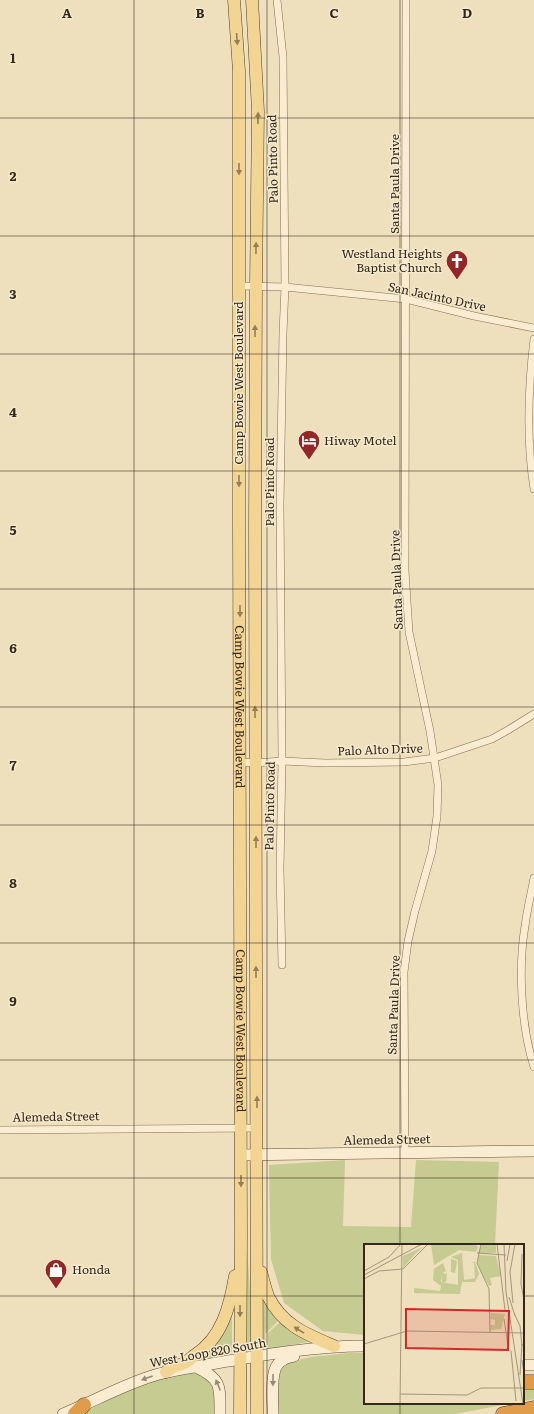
<svg xmlns="http://www.w3.org/2000/svg" width="534" height="1414" font-family="Literata,serif">
<rect width="100%" height="100%" fill="#eedfbd"/>
<g fill="#c5cb91">
<polygon points="345,1160 343,1226 411,1227 416,1160 499,1162 495,1245 365,1245 365,1335 323,1331 284,1303 271,1259 269,1165"/>
<polygon points="247,1248 251,1306 251,1349 244,1350"/>
<polygon points="263,1294 279,1318 278,1321 265,1334 266,1348 263,1346"/>
<polygon points="229,1315 232,1316 232,1352 226,1353 217,1345 216,1341"/>
<polygon points="280,1322 312,1341 269,1350 268,1348 268,1333"/>
<polygon points="212,1345 216,1346 225,1354 226,1358 191,1364"/>
<polygon points="349,1353 365,1353 365,1403 513,1403 455,1414 278,1414 278,1374 286,1363 311,1357"/>
<path d="M197,1372L216,1385L217,1414H82C117,1392 156,1376 197,1372Z"/>
<polygon points="523,1387 534,1387 534,1399 523,1401"/>
</g>
<g fill="none" stroke-linecap="round" stroke-linejoin="round">
<g stroke="#856f56" stroke-width="8">
<g id="street">
<polyline points="277,0 283,57 285,287 283,333 280,504 282,761 280,869 282,965"/>
<polyline points="239,286 285,287 406,299 474,316 534,328"/>
<path d="M534,339C528,389 526,439 534,489"/>
<polyline points="240,762 255,763 282,761 325,763 404,762 435,758 492,739 508,730 534,714"/>
<path d="M534,878C531,894 527,910 525,926C518,968 521,1026 534,1067"/>
<polyline points="0,1130 257,1128"/>
<polyline points="405,1153 404,972 408,941 415,911 432,851 437,816 438,785 430,731 409,632 405,571 406,0"/>
</g>
</g>
<g stroke="#67503a" stroke-width="12">
<g id="secondary">
<polyline points="241,1155 534,1151"/>
<polyline points="523,1365 534,1365"/>
<path d="M196,1367C222,1379 220,1387 220,1414"/>
<path d="M63,1414C92,1402 119,1387 149,1377C169,1370 191,1368 211,1364C262,1355 313,1346 365,1346"/>
<path d="M273,1414C273,1402 270,1373 278,1364C282,1359 288,1357 294,1356"/>
</g>
</g>
<g stroke="#523d2b" stroke-width="13">
<g id="primary">
<path id="s1" d="M234,0L239,71V527L241,1236L240,1414"/>
<polyline points="252,0 258,111 256,287 255,528 257,1414"/>
<path d="M261,1272C263,1279 265,1288 268,1296C282,1325 306,1334 334,1346"/>
<path d="M166,1372C171,1367 175,1366 182,1364C187,1362 191,1358 195,1355C222,1338 230,1306 235,1276"/>
</g>
</g>
<g stroke="#523d2b" stroke-width="15">
<g id="highway">
<polyline points="523,1382 534,1382"/>
<polyline points="75,1414 84,1405"/>
<polyline points="503,1414 534,1408"/>
</g>
</g>
<use href="#street" stroke="#f9ecd0" stroke-width="7"/>
<use href="#secondary" stroke="#f9ecd0" stroke-width="11"/>
<use href="#primary" stroke="#f2d493" stroke-width="12"/>
<use href="#highway" stroke="#df9d4b" stroke-width="14"/>
</g>
<defs><path id="oneway-solid" d="M-6-.8H1V-3.2L6.5 0L1 3.2V.8H-6Z"/></defs>
<g fill="#937e57">
<use href="#oneway-solid" transform="translate(237 39) rotate(86)"/>
<use href="#oneway-solid" transform="translate(258 118) rotate(-89)"/>
<use href="#oneway-solid" transform="translate(239 169) rotate(90)"/>
<use href="#oneway-solid" transform="translate(256 248) rotate(-89)"/>
<use href="#oneway-solid" transform="translate(255 331) rotate(-90)"/>
<use href="#oneway-solid" transform="translate(239 481) rotate(90)"/>
<use href="#oneway-solid" transform="translate(240 611) rotate(90)"/>
<use href="#oneway-solid" transform="translate(255 712) rotate(-90)"/>
<use href="#oneway-solid" transform="translate(256 842) rotate(-90)"/>
<use href="#oneway-solid" transform="translate(256 972) rotate(-90)"/>
<use href="#oneway-solid" transform="translate(257 1102) rotate(-90)"/>
<use href="#oneway-solid" transform="translate(241 1181) rotate(90)"/>
<use href="#oneway-solid" transform="translate(240 1311) rotate(90)"/>
<use href="#oneway-solid" transform="translate(299 1330) rotate(-148)"/>
</g>
<g fill="#968a76">
<use href="#oneway-solid" transform="translate(147 1378) rotate(160)"/>
<use href="#oneway-solid" transform="translate(273 1380) rotate(91)"/>
<use href="#oneway-solid" transform="translate(218 1385) rotate(-112)"/>
</g>
<path fill="none" stroke="#34271b" stroke-width="1" stroke-opacity="0.55" d="M134,0V1414M267,0V1414M400,0V1245M0,118H534M0,236H534M0,354H534M0,471H534M0,589H534M0,707H534M0,825H534M0,943H534M0,1060H534M0,1178H534M0,1296H365M523,1296H534M400,1403V1414"/>
<defs>
<g id="church-pin" transform="scale(1.15)"><path d="M0 17L-7.5 6A9.5 9.5 0 1 1 7.5 6Z" fill="#942628" stroke="#f5e9cc"/><path d="M-1.2-6h2.4v3.5h3.3v2.4h-3.3V6h-2.4V-.1h-3.3v-2.4h3.3Z" fill="#fff"/></g>
<g id="hotel-pin" transform="scale(1.15)"><path d="M0 17L-7.5 6A9.5 9.5 0 1 1 7.5 6Z" fill="#942628" stroke="#f5e9cc"/><path d="M-6-4.5h1.5V1H6V5H4.5V3h-9V5H-6ZM-4 0a1.8 1.8 0 1 1 3.6 0ZM.5 0V-2.5h3Q6-2.5 6 0Z" fill="#fff"/></g>
<g id="shop-pin" transform="scale(1.15)"><path d="M0 17L-7.5 6A9.5 9.5 0 1 1 7.5 6Z" fill="#942628" stroke="#f5e9cc"/><path d="M-5-2.5h2.3a2.7 3.5 0 0 1 5.4 0H5L5.5 6h-11ZM-1.5-2.5h3a1.5 2.3 0 0 0-3 0Z" fill="#fff"/></g>
</defs>
<g fill-rule="evenodd">
<use href="#church-pin" x="457" y="261"/>
<use href="#hotel-pin" x="309" y="441"/>
<use href="#shop-pin" x="56" y="1270"/>
</g>
<g text-anchor="middle" stroke-width="3" stroke-linejoin="round" paint-order="stroke">
<g font-size="12" fill="#34271b" stroke="#f5e9cc">
<text transform="translate(273 159) rotate(-91)" y="4">Palo Pinto Road</text>
<text transform="translate(395 184) rotate(-90)" y="4">Santa Paula Drive</text>
<text transform="translate(437 297) rotate(12)" y="4">San Jacinto Drive</text>
<text transform="translate(239 383) rotate(-90)" y="4">Camp Bowie West Boulevard</text>
<text transform="translate(270 482) rotate(-90)" y="4">Palo Pinto Road</text>
<text transform="translate(397 580) rotate(-92)" y="4">Santa Paula Drive</text>
<text dy="4" stroke="none"><textPath href="#s1" startOffset="707">Camp Bowie West Boulevard</textPath></text>
<text transform="translate(380 750) rotate(-2)" y="4">Palo Alto Drive</text>
<text transform="translate(270 806) rotate(-89)" y="4">Palo Pinto Road</text>
<text transform="translate(394 1005) rotate(-88)" y="4">Santa Paula Drive</text>
<text dy="4" stroke="none"><textPath href="#s1" startOffset="1031">Camp Bowie West Boulevard</textPath></text>
<text transform="translate(56 1117) rotate(-1)" y="4">Alemeda Street</text>
<text transform="translate(387 1140) rotate(-1)" y="4">Alemeda Street</text>
<text transform="translate(208 1353) rotate(-10)" y="4">West Loop 820 South</text>
</g>
<g font-size="12" fill="#34271b" stroke="#f5e9cc" text-anchor="start">
<text x="442" y="258" text-anchor="end">Westland Heights<tspan x="442" dy="14">Baptist Church</tspan></text>
<text x="324" y="445">Hiway Motel</text>
<text x="72" y="1274">Honda</text>
</g>
</g>
<g transform="translate(364 1244)">
<rect width="160" height="160" fill="#eedfbd"/>
<path d="M67,0H110L114,3L112,8L95,6L70,21ZM118,0H132V9H114ZM59,3L51,10L39,24V12ZM98,9L100,36L111,34L110,19L107,18H111L115,30L111,38H98L96,50L50,49V44L76,47L77,42L69,36L70,25L79,19L82,27L78,29L83,30L82,38H78V30L77,38L94,41V16L87,13ZM114,11L132,12L137,32L126,34L128,41L125,42L118,30L114,20ZM87,15L93,17L91,29L87,28ZM127,69L141,70L137,85L127,86L126,81H131V76L126,75Z" fill="#c5cb91"/>
<path fill="none" stroke="#a4957c" stroke-width="1" d="M117,0L113,19L125,45L126,88M133,0L141,66M140,0L142,48L159,160M113,9L142,11M158,10L157,40L160,56M143,17L146,0M0,27L25,13L37,0M0,31L58,0M0,35L15,27L39,25L64,0M145,53L151,72M149,59L146,28L151,0M150,69L156,82L158,102M140,75L144,102M0,100L43,87L160,89M147,107L152,157M158,116L160,129M156,131L158,100M36,150L103,151L117,144H160M36,160L38,0"/>
<path fill="#d62828" fill-opacity="0.15" stroke="#d62828" stroke-width="2" d="M42,65L145,67L144,106L42,104Z"/>
<rect width="160" height="160" fill="none" stroke="#34271b" stroke-width="2"/>
</g>
<g font-size="13" text-anchor="middle" font-weight="bold" fill="#34271b" stroke="#f5e9cc" stroke-width="3" stroke-linejoin="round" paint-order="stroke">
<text x="67" y="18">A</text>
<text x="200" y="18">B</text>
<text x="334" y="18">C</text>
<text x="467" y="18">D</text>
<text x="13" y="63">1</text>
<text x="13" y="181">2</text>
<text x="13" y="299">3</text>
<text x="13" y="417">4</text>
<text x="13" y="535">5</text>
<text x="13" y="653">6</text>
<text x="13" y="770">7</text>
<text x="13" y="888">8</text>
<text x="13" y="1006">9</text>
</g>
</svg>
